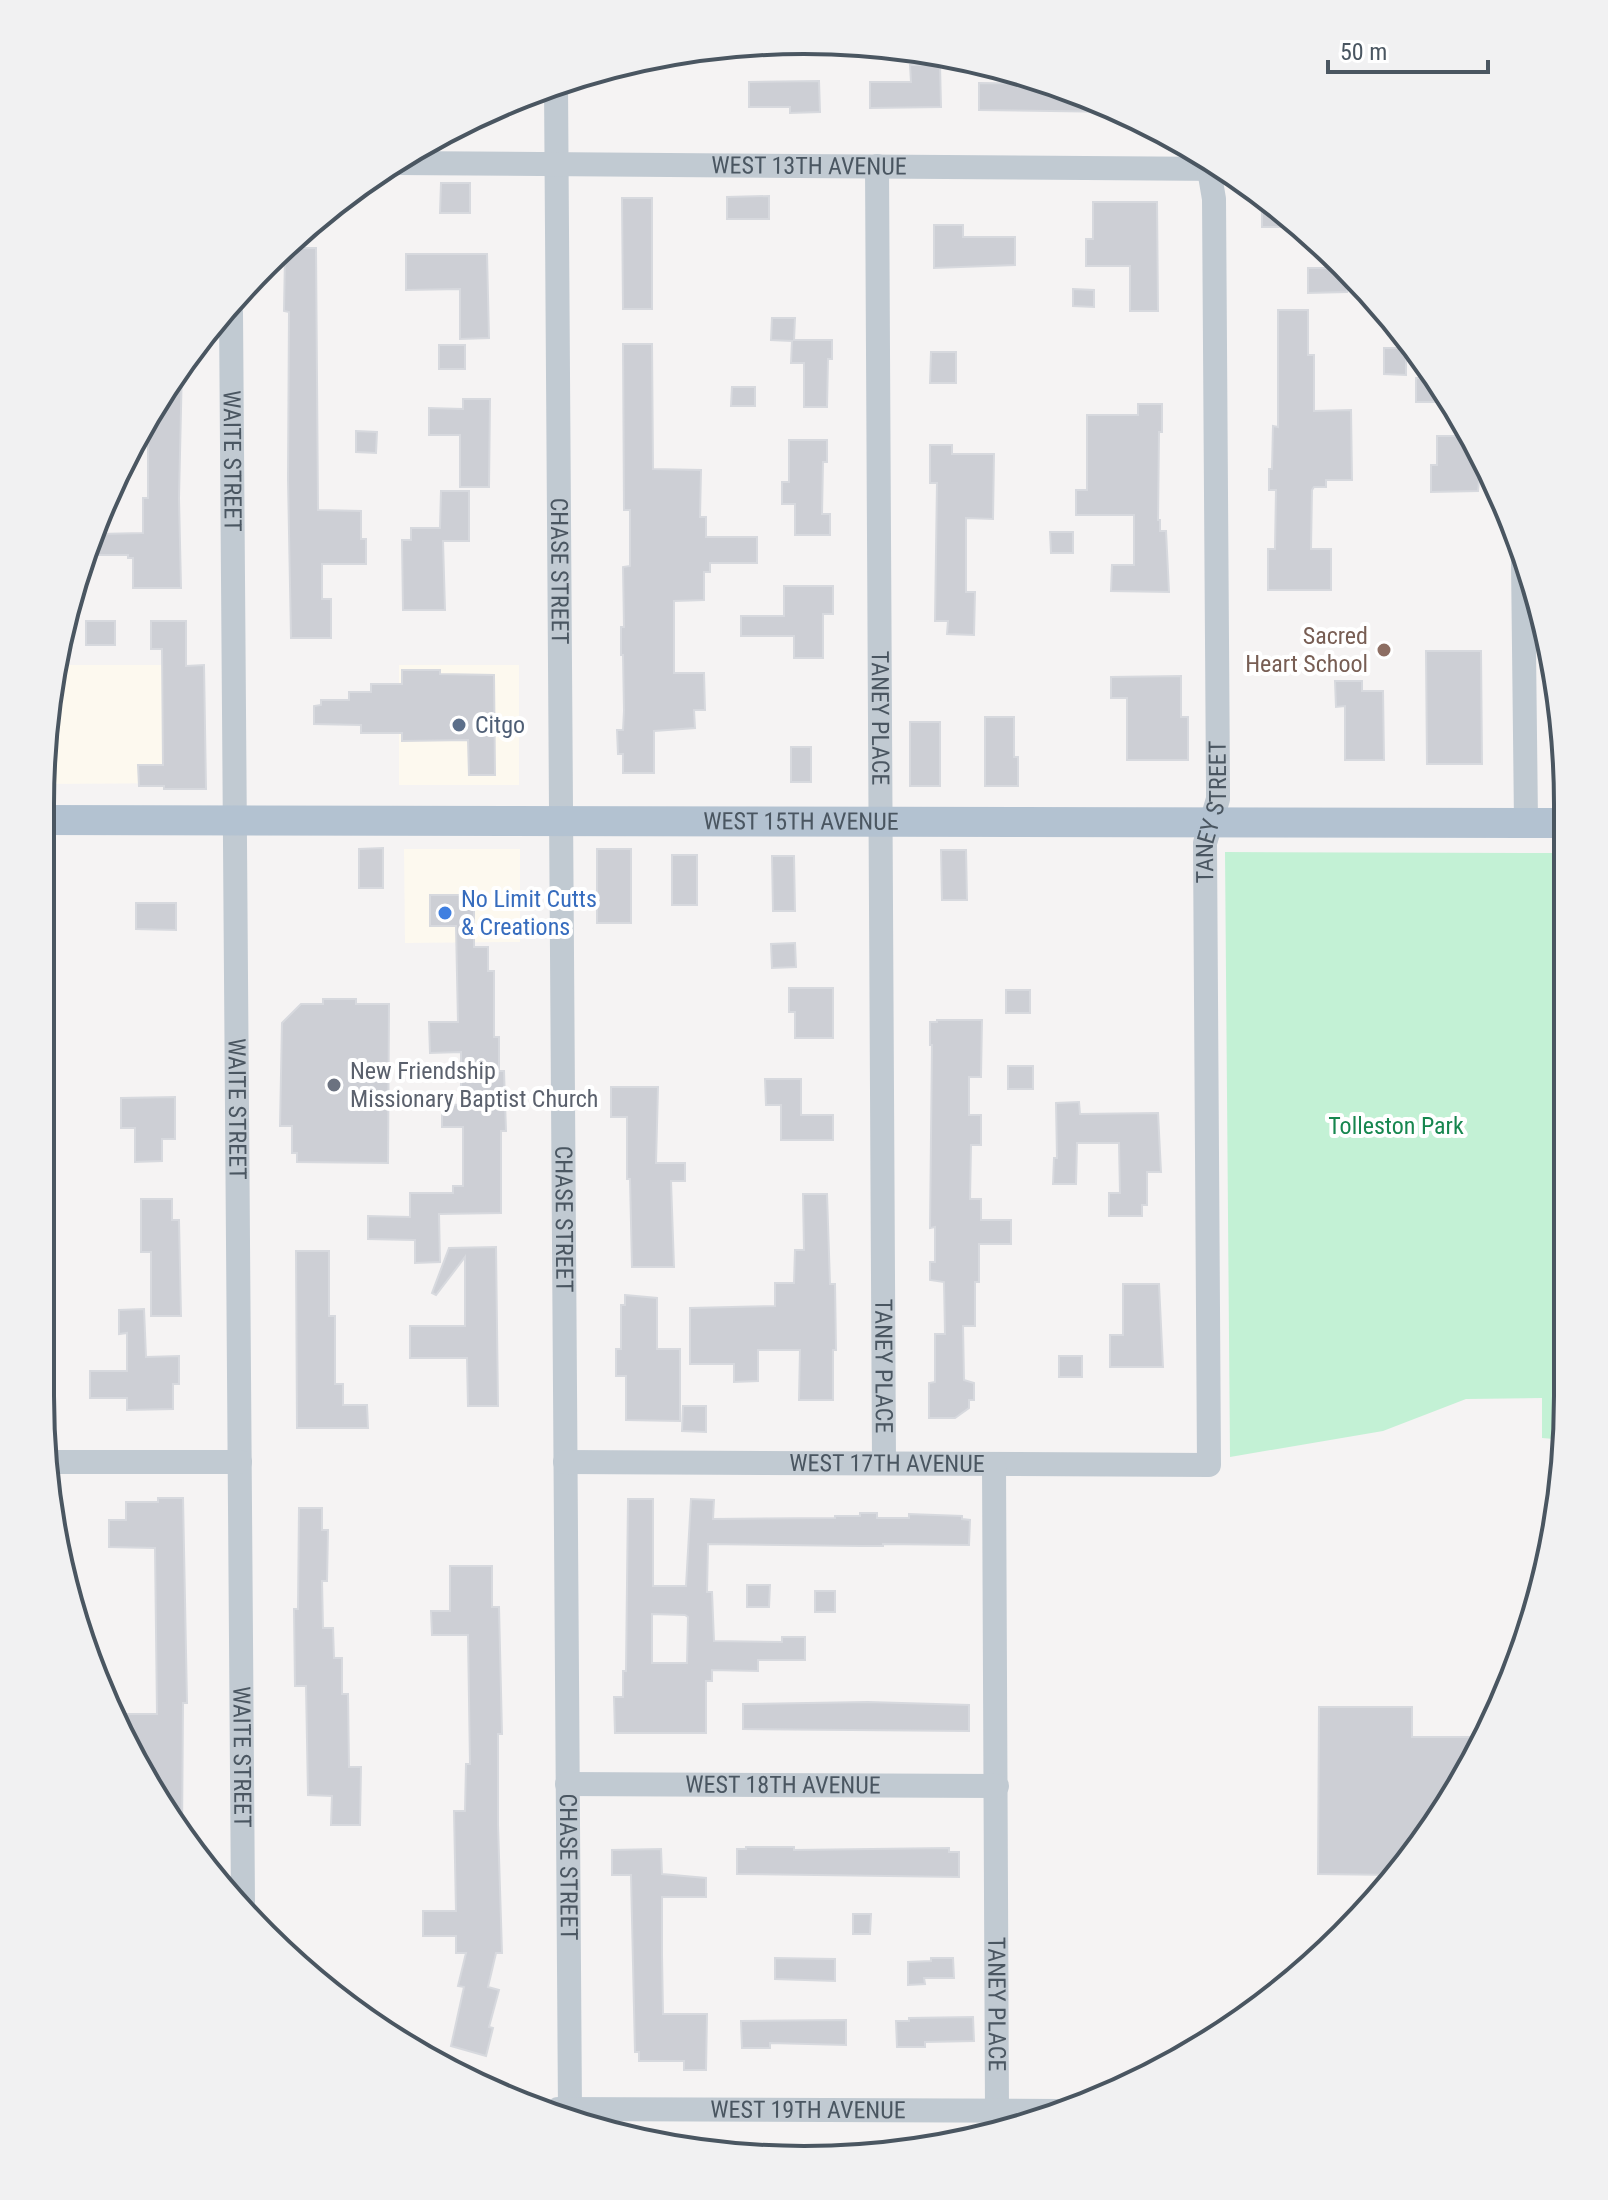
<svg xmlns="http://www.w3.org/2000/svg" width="1608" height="2200" font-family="'Roboto Condensed',sans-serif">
<rect width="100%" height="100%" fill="#f5f3f3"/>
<g fill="#fdf9ef">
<polygon points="56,665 204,665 206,783 42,784 42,754"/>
<rect x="399" y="665" width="120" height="120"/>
<polygon points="404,849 520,849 520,942 405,943"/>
</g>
<polygon fill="#c3f1d5" points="1225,852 1562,853 1566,1440 1542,1438 1542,1398 1466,1399 1383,1431 1230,1457"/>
<g fill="#cdcfd5" stroke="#d7d9de" stroke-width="2" fill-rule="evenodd">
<polygon points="910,65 940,65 941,107 870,108 870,82 911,82"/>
<polygon points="819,81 820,112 790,113 790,107 749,107 749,82"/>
<polygon points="979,83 1057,84 1119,112 979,110"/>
<polygon points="441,183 470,183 470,213 440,213"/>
<polygon points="769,196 769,219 727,219 727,197"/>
<polygon points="1262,197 1284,212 1284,227 1262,227"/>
<polygon points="622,198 652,198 652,309 623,309"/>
<polygon points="1093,202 1157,202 1158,311 1130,311 1130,266 1086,266 1086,239 1093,239"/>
<polygon points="934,225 963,225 963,237 1015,237 1015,265 934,268"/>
<polygon points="292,248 316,248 318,510 361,511 361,539 366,539 366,564 322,564 322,599 331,599 331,638 291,638 288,479 289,312 284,311 285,256"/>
<polygon points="406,254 487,254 489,338 460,339 460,289 406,290"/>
<polygon points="1308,268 1344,268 1347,272 1347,292 1308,293"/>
<polygon points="1073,289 1094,290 1094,307 1073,306"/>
<polygon points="1278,310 1308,310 1308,355 1314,355 1314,411 1351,410 1352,480 1326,480 1326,487 1314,487 1312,490 1311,549 1331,549 1331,590 1268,590 1268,549 1275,549 1276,490 1269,490 1269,469 1272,469 1273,426 1278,427"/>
<polygon points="772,318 795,318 794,340 832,340 832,359 828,359 827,407 804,407 804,363 791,363 792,341 771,340"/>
<polygon points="623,344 652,344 653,469 701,470 700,517 706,517 706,537 757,537 757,563 710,563 710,572 704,572 704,600 674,601 674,673 704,673 705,710 694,710 695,728 654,731 654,773 623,773 623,754 618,754 617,730 623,730 624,711 623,655 621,655 621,627 624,627 623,567 630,566 630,510 624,510"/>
<rect x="439" y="345" width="26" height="24"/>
<polygon points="1384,348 1406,348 1406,375 1384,374"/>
<polygon points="931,352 956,352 956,383 930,383"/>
<polygon points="182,365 179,498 181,588 133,588 133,558 128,558 128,555 89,555 99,534 143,533 143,498 148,498 148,425 168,380"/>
<polygon points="1416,378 1433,378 1446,402 1416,402"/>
<polygon points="732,387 755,387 755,406 731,406"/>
<polygon points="463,399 490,399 489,487 460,487 460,435 429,435 429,408 463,409"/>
<polygon points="1138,404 1162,404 1162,432 1159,432 1158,520 1160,520 1160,531 1166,531 1169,592 1111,591 1112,565 1134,565 1134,515 1076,515 1076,490 1087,490 1087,415 1138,415"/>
<polygon points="356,431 377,432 376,453 356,452"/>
<polygon points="1437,436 1466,436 1481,461 1478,491 1431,492 1431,465 1437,465"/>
<polygon points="789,440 827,440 827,462 823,462 822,514 830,514 830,535 795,535 795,504 782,504 782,482 789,482"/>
<polygon points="930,445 952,445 952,454 994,454 993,519 966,518 966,592 975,592 974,635 947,634 948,621 935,621 937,483 930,483"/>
<polygon points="441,491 469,491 469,541 443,541 445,610 403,610 402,540 411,540 411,528 440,528"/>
<polygon points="1050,532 1073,532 1073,553 1051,553"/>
<polygon points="784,586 833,586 833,614 823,614 823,658 794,658 794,636 741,636 741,616 784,616"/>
<rect x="86" y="621" width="29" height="24"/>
<polygon points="151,621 186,621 186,666 204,665 206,789 164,789 164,786 139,786 138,765 163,765 162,649 151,649"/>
<polygon points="1426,651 1481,651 1482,764 1427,764"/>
<polygon points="402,670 440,670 440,674 494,675 495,775 469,775 468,740 402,741 402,733 361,733 361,725 314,724 314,706 321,705 321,700 349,700 349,692 371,692 371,684 402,684"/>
<polygon points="1181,676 1181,717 1188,717 1188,760 1127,760 1127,698 1111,698 1111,677"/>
<polygon points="1335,681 1362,681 1362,691 1383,691 1384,760 1345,760 1345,706 1336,707"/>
<polygon points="985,717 1014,717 1014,757 1018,757 1018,786 985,786"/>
<rect x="910" y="722" width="30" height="64"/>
<rect x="791" y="747" width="20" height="35"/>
<polygon points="383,848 383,888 359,888 359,849"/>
<rect x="597" y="849" width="34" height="74"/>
<polygon points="941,850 966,850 967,900 942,900"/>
<rect x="672" y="855" width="25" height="50"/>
<polygon points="772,856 794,856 795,911 773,911"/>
<polygon points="430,895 474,895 474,947 488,947 488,971 494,971 494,1037 499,1037 499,1071 504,1071 506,1131 501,1131 501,1213 439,1214 440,1262 415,1263 415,1240 368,1239 368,1216 410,1217 410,1193 453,1193 453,1186 463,1186 463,1127 442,1127 442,1104 461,1105 461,1052 430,1053 429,1022 458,1022 456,926 430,926"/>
<polygon points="136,903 176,903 176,930 136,929"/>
<polygon points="795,943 796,967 772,968 771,944"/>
<polygon points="789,988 833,988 833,1038 795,1038 795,1012 789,1012"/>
<rect x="1006" y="990" width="24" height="23"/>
<polygon points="323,999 356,999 356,1004 389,1004 388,1163 297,1162 297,1153 292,1153 292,1126 280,1126 282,1023 301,1004 323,1004"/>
<polygon points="937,1020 982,1020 981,1077 969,1077 969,1115 981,1115 981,1145 971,1145 970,1199 981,1199 981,1220 1011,1220 1011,1244 979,1244 979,1282 975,1282 975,1326 963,1326 964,1380 974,1383 974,1400 969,1400 969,1408 955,1418 929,1418 929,1383 935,1382 935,1334 945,1334 944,1282 930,1280 930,1262 935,1262 935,1227 930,1228 932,1045 930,1045 930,1022 937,1022"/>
<rect x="1008" y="1066" width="25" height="23"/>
<polygon points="765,1079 801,1079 801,1115 833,1115 833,1140 781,1140 781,1105 766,1105"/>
<polygon points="611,1087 658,1087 656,1163 685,1163 685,1181 671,1181 674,1267 632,1267 630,1179 627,1179 627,1117 611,1117"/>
<polygon points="175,1097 175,1139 162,1139 162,1161 135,1162 135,1128 121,1128 121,1098"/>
<polygon points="1079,1102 1080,1114 1158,1113 1161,1172 1147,1172 1147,1205 1142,1205 1142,1216 1109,1216 1109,1193 1120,1193 1119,1143 1077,1143 1076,1184 1053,1184 1054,1158 1057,1158 1056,1103"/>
<polygon points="803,1194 827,1194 830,1284 835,1284 836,1350 833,1350 833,1400 799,1400 800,1350 758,1350 758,1381 734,1382 734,1364 690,1364 690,1308 775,1306 775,1283 794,1283 795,1250 804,1250"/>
<polygon points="141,1199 172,1199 172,1220 179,1220 181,1316 151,1316 151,1252 141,1252"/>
<polygon points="496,1247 498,1406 468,1406 467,1358 410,1358 410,1326 465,1326 465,1257 436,1295 432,1293 449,1248"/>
<polygon points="296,1251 329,1251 329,1316 335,1316 335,1384 343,1384 343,1405 367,1405 368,1428 297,1428"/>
<polygon points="1123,1284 1159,1284 1163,1367 1110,1367 1110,1335 1123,1335"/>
<polygon points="625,1295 657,1298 657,1349 680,1349 680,1421 626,1420 626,1376 616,1376 616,1349 621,1349 621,1305 625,1305"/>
<polygon points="144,1309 146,1357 179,1356 179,1384 173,1384 173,1409 127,1410 127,1398 90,1398 90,1371 127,1371 127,1333 119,1334 119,1310"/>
<rect x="1059" y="1356" width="23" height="21"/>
<polygon points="683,1406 706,1406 706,1432 682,1431"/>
<polygon points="158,1498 183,1498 187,1703 183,1703 182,1836 168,1820 120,1714 157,1714 155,1548 109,1547 109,1520 126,1520 126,1502 158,1502"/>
<path d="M628,1499H653V1586H686L691,1499L714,1500L713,1519L835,1518V1516H860V1513H877V1518H909V1514L962,1516V1519L970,1520L969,1545L883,1544V1546H860L708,1544L707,1592H712L714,1641L782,1642V1637H805V1660H758V1671L712,1670V1681H706V1733H615L614,1697H623V1671H626ZM652,1614L685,1615L688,1617L687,1663H652Z"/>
<polygon points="299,1508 322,1508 322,1530 328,1530 327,1581 322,1581 323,1628 333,1628 334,1658 342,1658 342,1694 348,1694 349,1767 361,1767 360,1825 331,1825 332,1796 308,1795 306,1686 295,1686 294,1609 298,1609"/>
<polygon points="450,1566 492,1566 492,1607 499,1607 502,1734 498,1734 498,1825 502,1953 496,1953 488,1987 499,1990 489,2027 493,2028 486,2056 451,2046 464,1987 458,1986 466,1953 456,1953 456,1936 423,1936 423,1911 456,1911 454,1811 465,1811 466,1764 470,1764 468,1635 432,1635 431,1611 450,1611"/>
<polygon points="747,1585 770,1585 769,1607 747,1607"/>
<rect x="815" y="1591" width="20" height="21"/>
<polygon points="868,1702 969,1705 969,1731 743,1729 743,1704"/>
<polygon points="1319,1707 1412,1707 1412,1737 1483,1737 1466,1778 1396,1875 1318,1874"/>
<polygon points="746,1847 794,1847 794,1850 949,1848 949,1852 959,1852 959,1877 737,1874 737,1849 746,1849"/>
<polygon points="661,1849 662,1874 706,1878 706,1897 662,1897 662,1955 663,2014 707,2014 706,2070 684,2070 684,2061 639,2061 639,2052 635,2052 631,1875 612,1875 612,1850"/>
<polygon points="853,1914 871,1914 870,1934 853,1934"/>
<polygon points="775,1958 835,1959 835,1981 775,1979"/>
<polygon points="931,1958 953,1958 954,1978 924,1978 925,1984 908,1985 908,1962 931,1961"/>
<polygon points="973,2017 974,2041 925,2042 925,2047 897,2047 896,2021 909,2021 909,2018"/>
<polygon points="846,2020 846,2045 770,2043 770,2048 742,2048 741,2021"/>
</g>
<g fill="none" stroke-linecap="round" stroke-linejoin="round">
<g stroke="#c1cad2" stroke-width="24">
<path id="s1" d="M556,85L570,2113"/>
<path id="s2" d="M395,163L1224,169"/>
<path id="s3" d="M877,166L884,1462"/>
<path id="s4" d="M231,313L243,1905"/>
<polyline points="1523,561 1526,822"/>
<polyline points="49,1462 240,1462"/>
<path id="s5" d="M565,1462L1209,1465L1205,843L1218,799V789L1214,199L1207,158"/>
<path id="s6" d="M994,1464L997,2111"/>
<path id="s7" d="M567,1784L997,1786"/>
<path id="s8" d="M558,2109L1060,2111"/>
</g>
<path stroke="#b3c2d1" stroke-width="30" id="s9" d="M41,820L1562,823"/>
</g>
<circle fill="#8d6e63" stroke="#fff" stroke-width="3" cx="1384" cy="650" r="8"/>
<circle fill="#5c6f8a" stroke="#fff" stroke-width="3" cx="459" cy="725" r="8"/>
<circle fill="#3f7fe0" stroke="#fff" stroke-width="3" cx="445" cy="913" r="8"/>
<circle fill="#6b7280" stroke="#fff" stroke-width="3" cx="334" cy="1085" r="8"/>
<g text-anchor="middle" stroke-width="8" stroke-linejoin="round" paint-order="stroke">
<g font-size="24" fill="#4a5661" stroke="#fff">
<text dy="8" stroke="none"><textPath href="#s2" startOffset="414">WEST 13TH AVENUE</textPath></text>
<text dy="8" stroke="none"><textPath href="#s4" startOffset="148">WAITE STREET</textPath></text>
<text dy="8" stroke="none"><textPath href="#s1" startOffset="486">CHASE STREET</textPath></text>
<text dy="8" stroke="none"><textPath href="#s3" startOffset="552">TANEY PLACE</textPath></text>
<text dy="8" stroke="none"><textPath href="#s5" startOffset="1298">TANEY STREET</textPath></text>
<text dy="8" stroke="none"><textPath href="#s9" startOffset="760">WEST 15TH AVENUE</textPath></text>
<text dy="8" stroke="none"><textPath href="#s4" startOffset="796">WAITE STREET</textPath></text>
<text dy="8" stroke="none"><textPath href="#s1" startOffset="1134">CHASE STREET</textPath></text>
<text dy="8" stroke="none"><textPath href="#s3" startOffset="1200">TANEY PLACE</textPath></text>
<text dy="8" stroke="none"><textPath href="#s5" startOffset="322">WEST 17TH AVENUE</textPath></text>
<text dy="8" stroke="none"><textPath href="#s4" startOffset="1444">WAITE STREET</textPath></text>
<text dy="8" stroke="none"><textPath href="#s7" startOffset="216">WEST 18TH AVENUE</textPath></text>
<text dy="8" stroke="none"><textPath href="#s1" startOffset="1782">CHASE STREET</textPath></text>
<text dy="8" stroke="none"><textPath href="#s6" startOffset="540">TANEY PLACE</textPath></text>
<text dy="8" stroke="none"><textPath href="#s8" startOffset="250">WEST 19TH AVENUE</textPath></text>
</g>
<g font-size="24" fill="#785e54" stroke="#fff" text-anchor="end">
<text x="1368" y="644">Sacred<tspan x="1368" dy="28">Heart School</tspan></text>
</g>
<g font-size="24" fill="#4e5e75" stroke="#fff" text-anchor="start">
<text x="475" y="733">Citgo</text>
</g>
<g font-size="24" fill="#366cbe" stroke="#fff" text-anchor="start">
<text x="461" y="907">No Limit Cutts<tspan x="461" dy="28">&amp; Creations</tspan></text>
</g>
<g font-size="24" fill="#5b616d" stroke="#fff" text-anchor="start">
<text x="350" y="1079">New Friendship<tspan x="350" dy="28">Missionary Baptist Church</tspan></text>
</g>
<g font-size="24" fill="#17864f" stroke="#fff">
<text x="1396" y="1134">Tolleston Park</text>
</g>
</g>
<path d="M0 0H1608V2200H0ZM804 54H804A750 750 0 0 1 1554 804V1396A750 750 0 0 1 804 2146H804A750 750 0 0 1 54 1396V804A750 750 0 0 1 804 54Z" fill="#f1f1f2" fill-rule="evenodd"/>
<path fill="none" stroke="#4a5661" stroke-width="4" d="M804 54H804A750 750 0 0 1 1554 804V1396A750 750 0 0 1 804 2146H804A750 750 0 0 1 54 1396V804A750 750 0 0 1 804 54Z"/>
<path d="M1328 60v12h160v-12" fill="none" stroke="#4a5661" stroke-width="4"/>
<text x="1340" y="60" font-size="24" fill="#4a5661" stroke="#ffffff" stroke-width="6" paint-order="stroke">50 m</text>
</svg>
